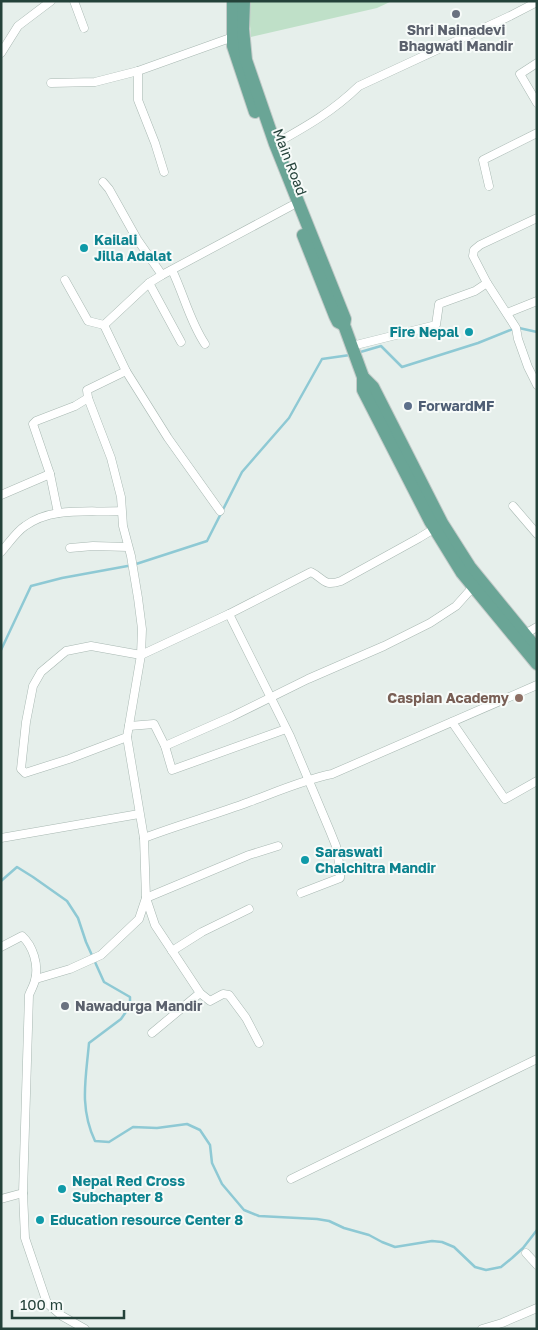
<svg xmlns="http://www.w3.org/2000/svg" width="538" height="1330" font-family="'Golos Text',sans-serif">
<rect width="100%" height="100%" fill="#e6efeb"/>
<polygon fill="#bfe0c8" points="248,1 392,1 377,8 251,37"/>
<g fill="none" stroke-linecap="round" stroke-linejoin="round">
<g stroke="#8ec9d4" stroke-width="2.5">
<polyline points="519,328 537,332"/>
<polyline points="357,353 381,346 402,367 478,343 513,329"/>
<polyline points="1,650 31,586 62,578 133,565 207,541 242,472 289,418 322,359 350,355"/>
<path d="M1,881L17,867L33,877L67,901L78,918L86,942L104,982L130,997V1006L121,1019L89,1043C86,1078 79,1107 95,1141L109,1142L133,1127L157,1128L187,1124L200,1130L210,1145L212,1163L222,1184L244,1210L259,1216L317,1219L329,1221L344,1228L369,1235L382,1242L395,1247L432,1241L442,1242L454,1247L475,1267L486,1270L501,1267L512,1258L523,1248L537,1230"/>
</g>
<g stroke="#a8b8b2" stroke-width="9">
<g id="minor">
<polyline points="74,1 84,28"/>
<polyline points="1,53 18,26 51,1"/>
<polyline points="537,63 520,74 537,103"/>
<polyline points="138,71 138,100 155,143 164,172"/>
<polyline points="51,83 95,82 138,71 233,37"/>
<path d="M275,144C307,126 332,112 359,86L510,16L537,2"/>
<polyline points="103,182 109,189 137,239 162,275"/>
<polyline points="489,186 483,160 537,133"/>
<path d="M172,270C184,295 190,322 205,344"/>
<polyline points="65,280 88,321 104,325"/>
<polyline points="149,283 181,342"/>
<polyline points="487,283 473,256 474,250 480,245 537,218"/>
<polyline points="507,313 537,301"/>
<polyline points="352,346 436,325 439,304 475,291 487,283 516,328 518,339 528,367 537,385"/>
<polyline points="126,371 168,438 220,511"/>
<polyline points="50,474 58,513"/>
<polyline points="1,495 50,474 33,424 36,421 75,406 88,398"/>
<polyline points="513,506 537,534"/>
<polyline points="70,548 93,546 128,547"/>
<path d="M1,552C9,543 16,532 25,526C52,506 90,513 121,511"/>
<polyline points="525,634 537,627"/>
<polyline points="452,722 505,799 537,781"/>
<polyline points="129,726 154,724 165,746 172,770 286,729"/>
<polyline points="127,737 69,759 25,773 21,769 26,722 33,686 41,672 66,651 91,646 141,655 229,614"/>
<polyline points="165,746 231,717 308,679 384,646 430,623 456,606 473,587"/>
<polyline points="1,838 139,814"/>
<path d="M144,838C178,825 214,815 249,802C276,792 303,780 332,774L537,685"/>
<path d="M301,893L340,878V868L336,846L330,831L290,736L229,614L311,572C325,579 323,587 341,581L419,538L437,527"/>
<path d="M1,947L22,936C33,946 39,965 35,980C34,985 31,990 29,995L23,1193L1,1199"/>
<polyline points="172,951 202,932 249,909"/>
<polyline points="36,979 70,969 101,955 139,919 146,898 144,838 127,737 141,655 142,629 138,598 131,556 123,526 121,497 111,458 88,398 87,390 126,371 104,325 149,283 162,275 291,206"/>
<polyline points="152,1033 200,993"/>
<polyline points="259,1043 246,1018 229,995 223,994 210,1001 200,993 155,925 146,898 249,855 278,846"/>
<polyline points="291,1179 537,1059"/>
<polyline points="23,1193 25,1238 47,1303 62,1316 85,1329"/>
<polyline points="526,1253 537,1265"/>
<polyline points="482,1329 502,1323 537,1308"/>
</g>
</g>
<g stroke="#c2cac8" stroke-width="14">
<g id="primary">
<polyline points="233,1 233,46 255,112"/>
<polyline points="244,1 243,29 246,60 275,144 345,319 344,325 363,377 373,387 442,523 470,567 537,649"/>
<polyline points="303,235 335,316 338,322 344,325"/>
<polyline points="363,377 363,390 430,521 462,573 537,664"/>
</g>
</g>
<use href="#minor" stroke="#fff" stroke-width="8"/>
<use href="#primary" stroke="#6aa596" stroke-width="12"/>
</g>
<g fill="#6b7280" stroke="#f7fbf9" stroke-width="2">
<circle cx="456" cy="14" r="5"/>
<circle cx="65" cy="1006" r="5"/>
</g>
<g fill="#0f9aa8" stroke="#f7fbf9" stroke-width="2">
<circle cx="84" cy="248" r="5"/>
<circle cx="469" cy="332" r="5"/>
<circle cx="305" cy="860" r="5"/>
<circle cx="62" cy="1189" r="5"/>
<circle cx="40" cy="1220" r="5"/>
</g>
<circle fill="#5c6f8a" stroke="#f7fbf9" stroke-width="2" cx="408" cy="406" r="5"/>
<circle fill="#8d6e63" stroke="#f7fbf9" stroke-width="2" cx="519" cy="698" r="5"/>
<g text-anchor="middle" stroke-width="4" stroke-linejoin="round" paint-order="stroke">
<g font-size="14" font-weight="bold" fill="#5b616d" stroke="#f7fbf9">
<text x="456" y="35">Shri Nainadevi<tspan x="456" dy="16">Bhagwati Mandir</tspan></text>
<text x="75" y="1011" text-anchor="start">Nawadurga Mandir</text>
</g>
<g font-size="14" fill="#24423a" stroke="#f7fbf9">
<text transform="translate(290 162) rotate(69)" y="5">Main Road</text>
</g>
<g font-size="14" font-weight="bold" fill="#0d838f" stroke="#f7fbf9" text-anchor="start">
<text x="94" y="245">Kailali<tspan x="94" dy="16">Jilla Adalat</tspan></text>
<text x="459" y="337" text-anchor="end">Fire Nepal</text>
<text x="315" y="857">Saraswati<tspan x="315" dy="16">Chalchitra Mandir</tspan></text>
<text x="72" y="1186">Nepal Red Cross<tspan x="72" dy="16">Subchapter 8</tspan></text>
<text x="50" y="1225">Education resource Center 8</text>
</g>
<g font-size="14" font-weight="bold" fill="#4e5e75" stroke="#f7fbf9" text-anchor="start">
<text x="418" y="411">ForwardMF</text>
</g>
<g font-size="14" font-weight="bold" fill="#785e54" stroke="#f7fbf9" text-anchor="end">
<text x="509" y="703">Caspian Academy</text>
</g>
</g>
<rect width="538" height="1330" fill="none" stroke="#24423a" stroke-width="5"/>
<path d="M12 1310v8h112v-8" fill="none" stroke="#24423a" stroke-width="2.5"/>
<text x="20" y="1310" font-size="15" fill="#24423a" stroke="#f7fbf9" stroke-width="4" paint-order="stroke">100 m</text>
</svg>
